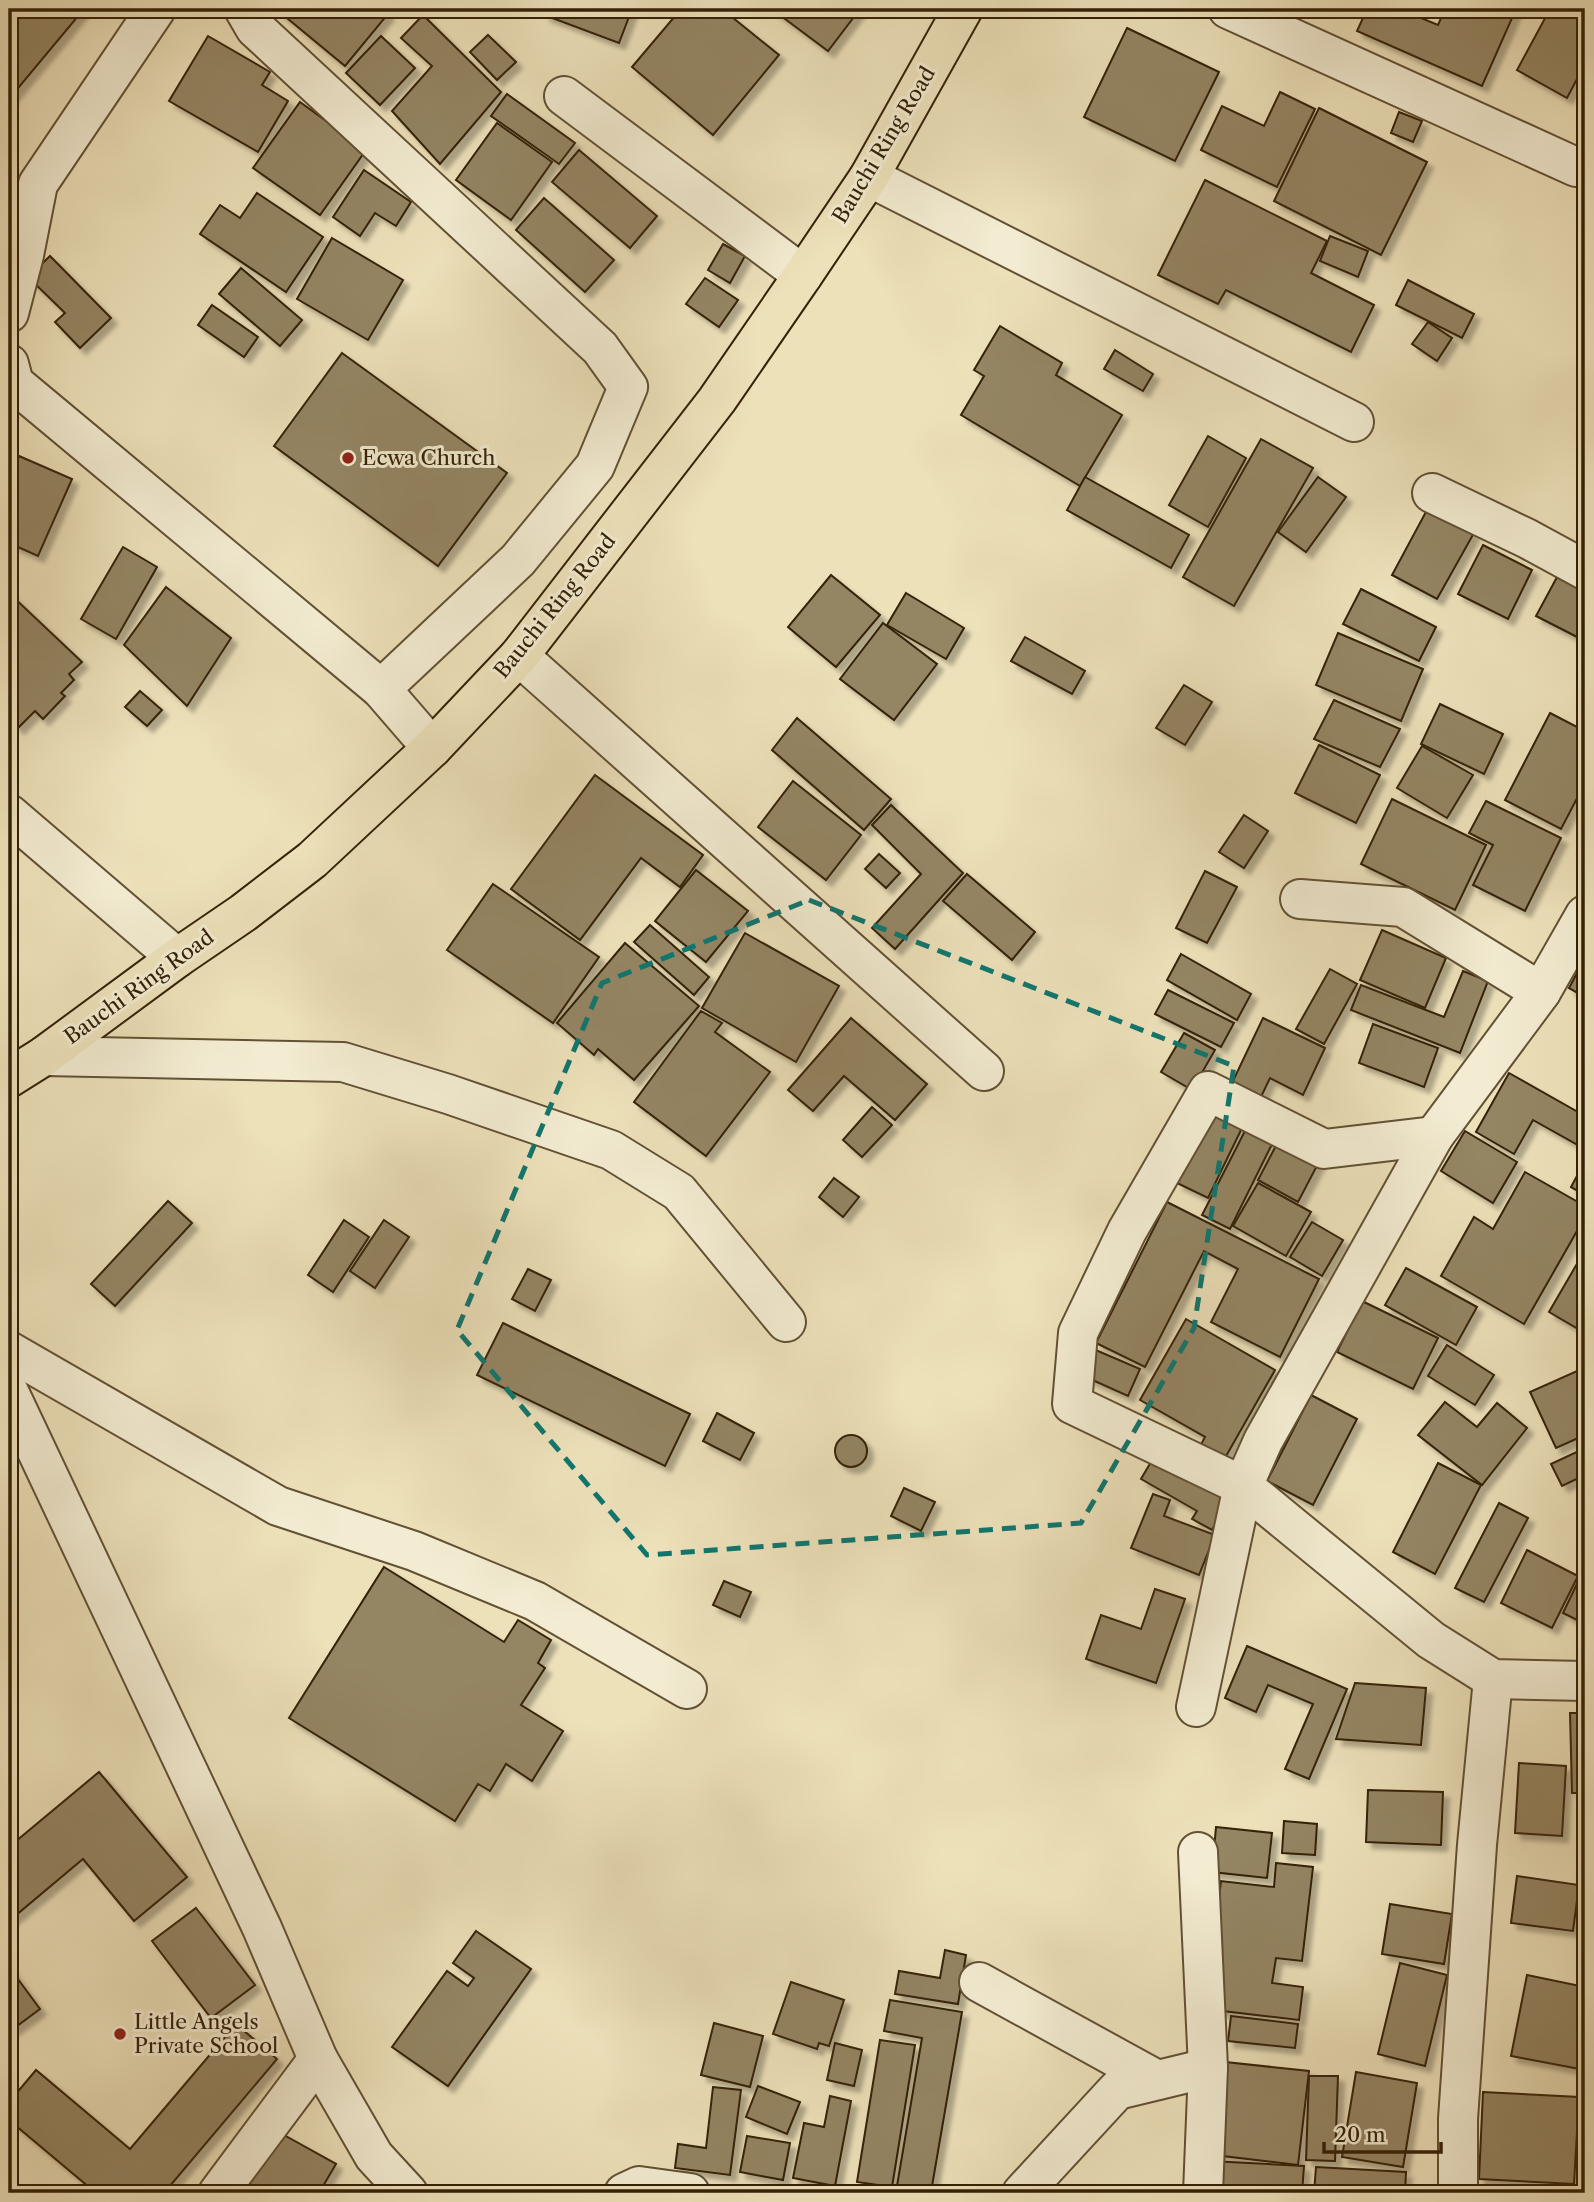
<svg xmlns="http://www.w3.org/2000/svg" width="1594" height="2202" font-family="'Libre Caslon Text',serif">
<defs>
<filter id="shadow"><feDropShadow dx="6" dy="6" stdDeviation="2" flood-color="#0004"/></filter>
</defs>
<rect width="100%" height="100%" fill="#ede1ba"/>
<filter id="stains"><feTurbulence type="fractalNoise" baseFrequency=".00286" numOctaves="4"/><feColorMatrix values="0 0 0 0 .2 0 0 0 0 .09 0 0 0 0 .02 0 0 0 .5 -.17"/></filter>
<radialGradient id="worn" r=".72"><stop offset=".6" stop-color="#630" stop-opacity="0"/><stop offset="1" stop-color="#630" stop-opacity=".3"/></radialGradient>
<g fill="#948564" stroke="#342107" stroke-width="2" filter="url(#shadow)">
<polygon points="9,9 84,9 9,99"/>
<polygon points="276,9 382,9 388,14 345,66"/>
<polygon points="546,9 632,9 619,43 544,15"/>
<polygon points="681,9 722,9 779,55 713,135 632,67"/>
<polygon points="774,9 860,9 828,51 773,10"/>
<polygon points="1367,9 1399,9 1438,25 1445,9 1516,9 1482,86 1357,31"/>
<polygon points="1550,9 1585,9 1585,64 1567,98 1517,70"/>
<polygon points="423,15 501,92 440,164 392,111 432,66 401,38"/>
<polygon points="1127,28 1219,72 1175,161 1084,117"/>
<polygon points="488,35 516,62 497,80 470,52"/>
<polygon points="208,36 270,72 262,85 288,101 258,152 169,101"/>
<polygon points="381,36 415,68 380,105 346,73"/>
<polygon points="1280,92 1315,109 1277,187 1201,150 1222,106 1264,126"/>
<polygon points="507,94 575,143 559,164 491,116"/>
<polygon points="300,102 366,150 320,215 253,168"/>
<polygon points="1319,108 1427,162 1381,255 1274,201"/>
<polygon points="1399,112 1422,121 1413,142 1391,133"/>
<polygon points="497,123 552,162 511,220 456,180"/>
<polygon points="579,150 657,216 630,248 552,182"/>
<polygon points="9,167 18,175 9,186"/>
<polygon points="364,170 411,202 396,226 375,213 360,236 333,217"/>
<polygon points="1205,180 1327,241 1311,273 1374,305 1351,352 1226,290 1218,304 1158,275"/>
<polygon points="257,193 323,237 286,292 200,234 220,205 240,218"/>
<polygon points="544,198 614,260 585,292 516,230"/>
<polygon points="1330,236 1368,251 1358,277 1320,261"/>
<polygon points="332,238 403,280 368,340 297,299"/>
<polygon points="723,244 745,256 730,283 708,270"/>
<polygon points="50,256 111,318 80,348 55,322 65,313 28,277"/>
<polygon points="241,268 302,320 280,346 219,294"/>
<polygon points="705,278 738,300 719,327 686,304"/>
<polygon points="1408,280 1474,314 1462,338 1396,305"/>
<polygon points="212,305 258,337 244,357 198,325"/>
<polygon points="1428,322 1452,338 1437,361 1412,344"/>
<polygon points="1000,326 1062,363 1056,375 1122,415 1080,486 961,415 984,376 974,370"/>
<polygon points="1115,350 1153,374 1143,391 1104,369"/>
<polygon points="342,353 507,473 438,566 274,446"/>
<polygon points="1208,436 1246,458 1208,527 1169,505"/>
<polygon points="1261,439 1313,468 1234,606 1183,577"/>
<polygon points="19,456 72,479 38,556 9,543 9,479"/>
<polygon points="1085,477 1189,535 1171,568 1067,510"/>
<polygon points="1318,477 1346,497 1306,552 1278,532"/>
<polygon points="1428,508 1474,533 1437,599 1392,575"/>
<polygon points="1483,545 1532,570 1508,619 1458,594"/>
<polygon points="123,547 157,567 116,639 81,619"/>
<polygon points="831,575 880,615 836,667 788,627"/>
<polygon points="1557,577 1585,591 1585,641 1536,616"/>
<polygon points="166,587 231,638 187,706 124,645"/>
<polygon points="1361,589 1436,627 1419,661 1343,624"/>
<polygon points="9,593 82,662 69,674 74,680 61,693 65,696 43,719 35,711 18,728 9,719"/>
<polygon points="906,593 964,628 946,659 887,625"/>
<polygon points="883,623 937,664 894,720 840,679"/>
<polygon points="1338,633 1423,669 1401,721 1316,685"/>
<polygon points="1025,637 1085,671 1072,694 1011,661"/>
<polygon points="1184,685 1212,702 1185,745 1156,728"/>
<polygon points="140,691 162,710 147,726 125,707"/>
<polygon points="1334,700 1400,729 1380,767 1314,739"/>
<polygon points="1440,704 1503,734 1484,774 1421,744"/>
<polygon points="1550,713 1585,731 1585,783 1561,829 1505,800"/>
<polygon points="797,718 891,799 864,830 772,750"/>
<polygon points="1319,745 1380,775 1356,823 1295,793"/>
<polygon points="1422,746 1473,775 1447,818 1397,788"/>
<polygon points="595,775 703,855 680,887 641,858 580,940 511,889"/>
<polygon points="793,781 861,835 826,880 758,827"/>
<polygon points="1392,799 1486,845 1455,910 1361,864"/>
<polygon points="1486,801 1561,838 1525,911 1473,885 1493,845 1469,833"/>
<polygon points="891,805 963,873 895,949 872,928 921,874 872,825"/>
<polygon points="1244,815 1268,831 1244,868 1219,852"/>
<polygon points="879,854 900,873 886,888 865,869"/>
<polygon points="696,870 748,911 706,962 655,921"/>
<polygon points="1205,871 1237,887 1207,943 1176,928"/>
<polygon points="967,874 1035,932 1012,960 943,901"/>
<polygon points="493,884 599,957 553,1023 447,950"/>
<polygon points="650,925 709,977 694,995 634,942"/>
<polygon points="1382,930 1446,958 1425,1008 1360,980"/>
<polygon points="745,933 839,986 796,1062 702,1008"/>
<polygon points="625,943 699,1006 634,1080 598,1049 594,1055 557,1023"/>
<polygon points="1181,954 1251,994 1237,1020 1167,980"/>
<polygon points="1585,958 1585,997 1569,988"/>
<polygon points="1330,969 1357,984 1324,1044 1296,1029"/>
<polygon points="1463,971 1488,981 1460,1053 1351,1010 1361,985 1444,1017"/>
<polygon points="1168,990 1234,1023 1221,1047 1155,1014"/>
<polygon points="701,1011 722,1023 715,1032 770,1072 706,1156 634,1102"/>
<polygon points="851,1018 927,1084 895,1120 844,1076 813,1111 788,1090"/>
<polygon points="1263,1018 1325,1048 1303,1095 1270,1078 1260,1099 1231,1085"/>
<polygon points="1373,1024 1438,1048 1424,1087 1359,1063"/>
<polygon points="1184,1033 1215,1050 1192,1090 1161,1072"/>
<polygon points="1509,1073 1585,1116 1585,1149 1533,1120 1514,1154 1476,1132"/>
<polygon points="872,1107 892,1125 862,1157 843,1140"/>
<polygon points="1214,1110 1243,1126 1208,1198 1177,1183"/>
<polygon points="1248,1125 1275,1138 1230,1229 1202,1215"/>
<polygon points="1465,1131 1517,1162 1493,1203 1441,1171"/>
<polygon points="1280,1138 1320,1160 1298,1202 1258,1180"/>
<polygon points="1585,1161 1585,1195 1571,1187"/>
<polygon points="1525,1172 1585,1206 1585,1217 1524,1324 1441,1276 1474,1217 1493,1229"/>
<polygon points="834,1178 859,1197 843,1217 819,1197"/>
<polygon points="1258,1183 1311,1212 1286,1256 1233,1226"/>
<polygon points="168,1201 192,1223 115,1306 91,1284"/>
<polygon points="1167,1202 1319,1279 1280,1357 1211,1322 1238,1269 1204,1251 1145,1367 1096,1343"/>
<polygon points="344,1220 369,1237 333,1292 308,1275"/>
<polygon points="384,1220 409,1237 375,1288 350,1271"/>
<polygon points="1312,1222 1343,1240 1322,1276 1290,1257"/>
<polygon points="1578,1262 1585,1266 1585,1333 1549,1312"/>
<polygon points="1406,1268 1477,1307 1456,1345 1385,1305"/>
<polygon points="528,1269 551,1280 535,1311 512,1299"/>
<polygon points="1362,1301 1438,1338 1413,1389 1337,1352"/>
<polygon points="1186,1319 1275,1370 1221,1465 1197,1452 1205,1437 1140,1400"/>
<polygon points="503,1323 690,1414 665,1466 477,1375"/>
<polygon points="1447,1345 1494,1375 1475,1405 1428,1376"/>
<polygon points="1091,1348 1140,1369 1128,1396 1079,1374"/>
<polygon points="1577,1371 1585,1388 1585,1435 1556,1448 1530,1392"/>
<polygon points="1311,1395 1357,1419 1313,1505 1267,1481"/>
<polygon points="1445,1402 1477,1427 1497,1403 1527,1428 1482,1485 1418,1435"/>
<polygon points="717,1413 754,1433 740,1460 703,1441"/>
<circle cx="851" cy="1451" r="16"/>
<polygon points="1585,1448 1585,1475 1562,1486 1551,1464"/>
<polygon points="1155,1455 1230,1498 1212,1530 1192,1519 1197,1511 1141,1479"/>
<polygon points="1438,1463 1481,1485 1435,1574 1393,1552"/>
<polygon points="904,1488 935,1502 921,1531 891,1516"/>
<polygon points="1153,1494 1170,1500 1164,1516 1215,1535 1199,1575 1131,1548"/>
<polygon points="1499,1503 1528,1518 1484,1602 1455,1588"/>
<polygon points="1527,1550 1578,1576 1552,1628 1501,1603"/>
<polygon points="384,1567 504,1642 518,1620 551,1640 538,1663 545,1668 521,1705 563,1731 532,1781 506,1764 490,1791 478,1784 455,1821 289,1718"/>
<polygon points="1585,1567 1585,1624 1563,1613"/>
<polygon points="724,1581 751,1592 740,1617 713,1605"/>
<polygon points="1155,1589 1185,1599 1156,1683 1086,1659 1101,1615 1141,1629"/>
<polygon points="1247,1646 1347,1689 1309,1779 1285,1769 1313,1704 1268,1685 1256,1712 1225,1698"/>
<polygon points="1355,1683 1426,1688 1421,1745 1336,1739"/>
<polygon points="1570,1713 1585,1713 1585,1793 1572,1793"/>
<polygon points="1519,1763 1566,1766 1562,1836 1515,1833"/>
<polygon points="99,1772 187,1877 134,1921 83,1859 9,1921 9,1847"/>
<polygon points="1368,1790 1443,1792 1441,1845 1366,1842"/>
<polygon points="1284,1821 1317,1824 1315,1855 1282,1853"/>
<polygon points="1216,1827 1272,1833 1267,1878 1212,1872"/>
<polygon points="1276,1863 1313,1867 1302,1961 1276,1958 1272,1983 1303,1987 1299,2020 1206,2009 1221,1881 1274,1887"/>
<polygon points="1517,1876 1579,1885 1573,1931 1511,1923"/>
<polygon points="1390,1904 1452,1914 1444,1964 1382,1954"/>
<polygon points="196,1908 255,1985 211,2018 152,1941"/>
<polygon points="476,1931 531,1969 448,2086 392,2047 447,1971 468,1986 474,1978 453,1963"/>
<polygon points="945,1950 966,1955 958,2004 895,1994 899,1971 940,1978"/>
<polygon points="1400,1963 1447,1975 1425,2066 1378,2054"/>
<polygon points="9,1967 40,2009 9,2032"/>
<polygon points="1527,1975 1585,1987 1585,2070 1511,2056"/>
<polygon points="791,1982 844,2000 829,2046 819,2043 817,2049 773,2034"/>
<polygon points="890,2000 962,2012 931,2192 897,2186 922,2038 884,2031"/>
<polygon points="1231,2016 1298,2024 1295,2048 1228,2041"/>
<polygon points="714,2023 763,2036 750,2087 701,2075"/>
<polygon points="236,2024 277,2059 164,2193 96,2193 9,2120 9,2102 36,2070 130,2149"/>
<polygon points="880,2040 915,2045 892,2187 857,2182"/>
<polygon points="835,2043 862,2050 854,2086 827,2080"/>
<polygon points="1216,2061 1309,2071 1298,2165 1206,2154"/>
<polygon points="1356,2072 1417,2083 1403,2167 1342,2157"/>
<polygon points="1309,2076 1338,2076 1335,2161 1306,2160"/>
<polygon points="758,2086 800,2102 787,2134 746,2117"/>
<polygon points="713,2087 741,2090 730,2175 675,2168 678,2144 706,2148"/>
<polygon points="1483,2092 1579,2097 1574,2184 1479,2179"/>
<polygon points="830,2096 851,2101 835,2186 793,2178 804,2123 824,2127"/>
<polygon points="275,2130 336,2164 319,2193 240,2193"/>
<polygon points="747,2136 790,2143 783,2180 740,2172"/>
<polygon points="1584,2155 1585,2193 1581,2193"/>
<polygon points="1210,2161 1304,2166 1302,2193 1208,2193"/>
<polygon points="1316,2167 1406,2172 1405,2193 1314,2193"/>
</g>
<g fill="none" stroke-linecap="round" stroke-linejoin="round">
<g stroke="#625134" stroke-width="42">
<g id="street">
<polyline points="244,9 255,28 600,348 628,387 595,466 518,560 381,689"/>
<polyline points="1228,9 1576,167"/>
<polyline points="564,96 803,275"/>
<polyline points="869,177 1354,422"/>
<polyline points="9,313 24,255 38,184 156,9"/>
<polyline points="9,364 14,383 381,689 432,748"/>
<polyline points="1432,493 1526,538 1585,570"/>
<polyline points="519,656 984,1071"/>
<polyline points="9,814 177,958"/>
<polyline points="1300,899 1403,907 1541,992"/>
<polyline points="1585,915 1541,992 1434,1136 1263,1441 1243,1486 1431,1640 1493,1679 1585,1681"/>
<polyline points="44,1056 343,1062 448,1094 611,1150 679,1192 786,1322"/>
<polyline points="9,1351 278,1506 414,1551 535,1601 687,1689"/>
<polyline points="9,1392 262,1928 318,2059 374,2156 408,2193"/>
<polyline points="1196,1707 1243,1486 1072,1404 1078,1333 1127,1231 1208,1091 1324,1149 1434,1136"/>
<polyline points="1198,1852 1208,2068 1203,2193"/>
<polyline points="979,1982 1157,2080"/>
<polyline points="218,2193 318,2059"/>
<polyline points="624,2193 639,2186 690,2193"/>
<polyline points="1022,2193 1117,2090 1208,2068"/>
<polyline points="1458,2193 1458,2119 1477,1845 1493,1679"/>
</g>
</g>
<g stroke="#342107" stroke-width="42">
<polyline id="primary" points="9,1078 44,1056 177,958 243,913 312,860 432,748 519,656 717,400 803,275 869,177 963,9"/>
</g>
<use href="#street" stroke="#f3ecd2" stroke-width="38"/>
<use href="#primary" stroke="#ede1ba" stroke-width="38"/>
</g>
<path fill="none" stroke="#0f766e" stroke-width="5" stroke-dasharray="14 9" stroke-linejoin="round" d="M809,900L1234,1066L1194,1328L1081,1523L647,1555L457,1330L602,983Z"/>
<g fill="#8f2418" stroke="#f3ecd2" stroke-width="2.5">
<circle cx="348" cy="458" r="7"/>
<circle cx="120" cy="2034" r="7"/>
</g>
<g text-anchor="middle" stroke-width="6" stroke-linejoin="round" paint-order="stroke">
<g font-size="21" fill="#342107" stroke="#f3ecd2">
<text transform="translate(884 145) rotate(-59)" y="7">Bauchi Ring Road</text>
<text transform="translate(555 606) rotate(-51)" y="7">Bauchi Ring Road</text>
<text transform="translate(139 987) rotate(-36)" y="7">Bauchi Ring Road</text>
</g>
<g font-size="21" fill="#342107" stroke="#f3ecd2" text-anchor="start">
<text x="362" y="465">Ecwa Church</text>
<text x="134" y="2029">Little Angels<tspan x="134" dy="24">Private School</tspan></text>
</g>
</g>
<rect width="1594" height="2202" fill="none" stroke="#ede1ba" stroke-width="35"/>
<rect x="10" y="10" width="1573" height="2181" fill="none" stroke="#342107" stroke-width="3.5"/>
<rect x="18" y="18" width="1559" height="2167" fill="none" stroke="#342107" stroke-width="2"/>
<path d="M1324 2142v10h117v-10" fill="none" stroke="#342107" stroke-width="3.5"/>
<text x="1335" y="2142" font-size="21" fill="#342107" stroke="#f3ecd2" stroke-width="5" paint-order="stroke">20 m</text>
<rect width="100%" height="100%" filter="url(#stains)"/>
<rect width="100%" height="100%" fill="url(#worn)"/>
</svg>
